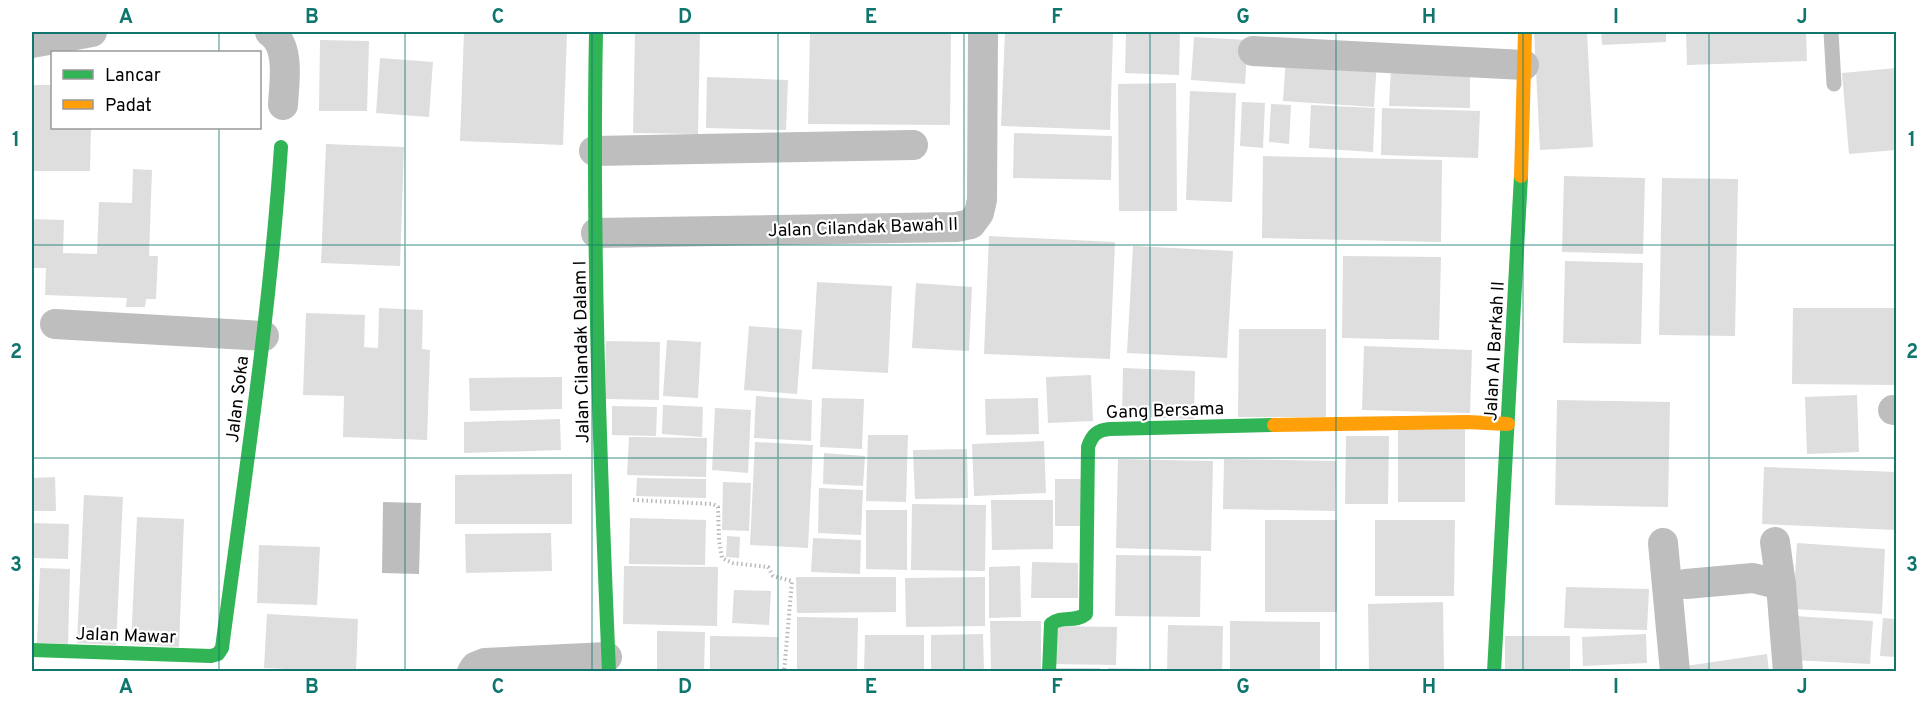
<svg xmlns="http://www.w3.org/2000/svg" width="1928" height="703" font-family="Overpass,sans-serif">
<rect width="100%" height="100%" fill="#fff"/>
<polygon fill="#bdbdbd" points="383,502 421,503 419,574 382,573"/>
<g fill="#dedede">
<polygon points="464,32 567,32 563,145 460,141"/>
<polygon points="635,32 700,32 698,134 633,133"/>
<polygon points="810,32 951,32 950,125 808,124"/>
<polygon points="1005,32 1113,34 1110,130 1001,126"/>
<polygon points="1126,32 1180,32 1179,75 1125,73"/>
<polygon points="1534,32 1587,32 1593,147 1540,150"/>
<polygon points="1601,32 1666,32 1666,42 1602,45"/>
<polygon points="1686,32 1806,32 1807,61 1687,65"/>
<polygon points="1194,37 1248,40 1245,84 1191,80"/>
<polygon points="320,40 369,41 367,111 319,111"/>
<polygon points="1286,57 1377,61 1374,107 1283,101"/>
<polygon points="380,58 433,62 429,117 376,113"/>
<polygon points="1391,68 1470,71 1470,108 1389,106"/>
<polygon points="1896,68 1896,150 1849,154 1842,73"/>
<polygon points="707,77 788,80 786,130 706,128"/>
<polygon points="1176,83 1177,211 1119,211 1118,84"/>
<polygon points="34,85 52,85 52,128 91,128 90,171 33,171"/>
<polygon points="1190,91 1236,93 1232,202 1186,200"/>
<polygon points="1242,102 1265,103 1263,148 1240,146"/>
<polygon points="1271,104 1291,105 1289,144 1269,142"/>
<polygon points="1311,105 1375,108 1373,152 1309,148"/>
<polygon points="1382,108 1480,111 1478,158 1381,155"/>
<polygon points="1014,133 1112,136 1111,180 1013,178"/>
<polygon points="326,144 404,147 400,266 321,263"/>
<polygon points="1263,156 1442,160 1441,242 1262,238"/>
<polygon points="133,169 152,170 149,256 158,256 156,299 146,299 145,307 126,307 127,298 45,295 46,268 32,268 32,219 64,220 63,253 97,254 99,202 132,203"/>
<polygon points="1564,176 1645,178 1643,254 1562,252"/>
<polygon points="1662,178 1738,179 1735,336 1659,335"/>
<polygon points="989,236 1115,242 1110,359 984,354"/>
<polygon points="1133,246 1233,251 1227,358 1127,353"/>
<polygon points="1343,256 1441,257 1439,340 1342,338"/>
<polygon points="1565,261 1643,263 1641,344 1563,343"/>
<polygon points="817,282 892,286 888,373 812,369"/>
<polygon points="916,283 972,287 969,351 912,348"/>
<polygon points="379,308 423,310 422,349 430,350 427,440 343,437 344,396 303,395 306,313 365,315 364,347 378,348"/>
<polygon points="1793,308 1896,308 1896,385 1792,384"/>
<polygon points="749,326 802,330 797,394 744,390"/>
<polygon points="1239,329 1326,329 1326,417 1238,417"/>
<polygon points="667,340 701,342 698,398 663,396"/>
<polygon points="606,341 660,342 659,400 605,399"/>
<polygon points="1364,346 1472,350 1470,413 1362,410"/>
<polygon points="1123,368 1195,371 1194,419 1122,417"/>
<polygon points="1091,375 1093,421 1048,423 1046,377"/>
<polygon points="562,377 562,409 470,411 469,378"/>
<polygon points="1857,395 1859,452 1807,454 1805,397"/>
<polygon points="756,396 812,400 811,441 754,438"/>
<polygon points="822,398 864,399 862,449 820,447"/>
<polygon points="1038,398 1039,434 986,435 985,399"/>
<polygon points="1557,400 1670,402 1668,507 1555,505"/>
<polygon points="663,405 703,407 702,437 662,434"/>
<polygon points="612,406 657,407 656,436 612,435"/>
<polygon points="715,408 751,410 748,473 712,470"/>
<polygon points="560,419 561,450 464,453 464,422"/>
<rect x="1398" y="429" width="67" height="73"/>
<polygon points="868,435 908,435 906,502 866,501"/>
<polygon points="1346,436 1389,436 1388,504 1345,504"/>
<polygon points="629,437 707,438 706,477 627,475"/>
<polygon points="1044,441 1046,493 974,496 972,444"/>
<polygon points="755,442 813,445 808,548 750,545"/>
<polygon points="967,449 968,498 915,499 913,450"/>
<polygon points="824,453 865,456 863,486 823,484"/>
<polygon points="1118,459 1213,461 1211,551 1116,548"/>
<polygon points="1224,459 1336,461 1335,511 1223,509"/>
<polygon points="1764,467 1896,472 1896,530 1762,524"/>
<polygon points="572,474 572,524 455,524 455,475"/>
<polygon points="55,477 56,511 32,511 32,478"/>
<polygon points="637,478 706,479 706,498 636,496"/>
<polygon points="1055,479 1082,479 1083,526 1055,526"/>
<polygon points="723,482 751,483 749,531 722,530"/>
<polygon points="819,488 863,490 861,535 818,533"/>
<polygon points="84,495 123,497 116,645 77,643"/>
<polygon points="991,500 1053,500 1053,549 992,550"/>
<polygon points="912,504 986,505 985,571 911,570"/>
<polygon points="866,510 907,510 907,570 866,569"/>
<polygon points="137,517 184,519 179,647 131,644"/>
<polygon points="630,518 706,520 705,565 629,564"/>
<rect x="1265" y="520" width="72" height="92"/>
<polygon points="1375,520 1455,520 1454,596 1375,596"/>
<polygon points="32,523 69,524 68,559 32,558"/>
<polygon points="551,533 552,571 466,573 465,534"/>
<polygon points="727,536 740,537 739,558 726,557"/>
<polygon points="813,538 861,540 860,574 811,572"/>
<polygon points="1797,543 1885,549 1882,614 1793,609"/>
<polygon points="259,545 320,547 317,605 257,603"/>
<polygon points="1116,555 1201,556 1200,617 1115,616"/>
<polygon points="1032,562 1078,563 1078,598 1031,598"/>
<polygon points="624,566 718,567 717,626 623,624"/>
<polygon points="1020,566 1021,617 989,618 989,567"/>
<polygon points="40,568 70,569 68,644 37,643"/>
<polygon points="796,577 896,577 896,612 797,613"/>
<polygon points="985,577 985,626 906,627 905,578"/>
<polygon points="1566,587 1649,589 1647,630 1564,628"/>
<polygon points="734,590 771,591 769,625 732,623"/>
<polygon points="1443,602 1444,672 1369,672 1368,604"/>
<polygon points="267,614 358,619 356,672 264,668"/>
<polygon points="1794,616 1873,621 1870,664 1792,660"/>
<polygon points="797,617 858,618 857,672 797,672"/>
<polygon points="1883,618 1896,619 1896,657 1880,656"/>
<polygon points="990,621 1041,621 1041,672 991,672"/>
<polygon points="1230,621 1320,622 1320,672 1230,672"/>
<polygon points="1168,625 1223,626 1222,672 1167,672"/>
<polygon points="1052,626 1117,627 1116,665 1051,664"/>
<polygon points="657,631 705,632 704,672 657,672"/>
<polygon points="983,634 984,672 931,672 931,635"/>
<polygon points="1646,634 1647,663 1583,666 1582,637"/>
<polygon points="865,635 924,635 924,672 864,672"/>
<polygon points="710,636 778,637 777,672 710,672"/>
<rect x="1505" y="636" width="65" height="36"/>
<polygon points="1767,654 1769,672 1679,672 1679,667"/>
<rect x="1053" y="668" width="47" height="4"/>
<polygon points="1108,668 1161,669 1161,672 1108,672"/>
</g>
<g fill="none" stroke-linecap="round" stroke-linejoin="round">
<polyline stroke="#b9b9b9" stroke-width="4" stroke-dasharray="1.5 3" stroke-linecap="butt" points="633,500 713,504 718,507 719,540 722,558 733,563 768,567 773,576 792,581 784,672"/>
<polyline stroke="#bebebe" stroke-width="15" points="1831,32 1834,84"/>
<g stroke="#bebebe" stroke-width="30">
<path d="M270,32C291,46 284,83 283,105"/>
<polyline points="32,43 92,32"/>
<polyline points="1253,51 1524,65"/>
<polyline points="594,151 913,145"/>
<polyline points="596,233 956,227 971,224 979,213 982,200 983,32"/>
<polyline points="55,324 264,336"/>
<polyline points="1893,410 1896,410"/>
<polyline points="1775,542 1781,585 1788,672"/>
<polyline points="1663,543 1675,672"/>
<polyline points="1686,584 1753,578 1781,585"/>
<polyline points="472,672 475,667 485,663 607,657"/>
</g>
<g stroke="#30b455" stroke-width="14">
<path d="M596,32C592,245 600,459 609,672"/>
<path d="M32,650L211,656L218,654L222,648C244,481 270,315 281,147"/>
<path d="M1049,672L1051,624C1062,615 1075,623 1086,614L1088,447C1092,435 1097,430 1110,429L1274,425"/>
<polyline points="1494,672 1521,176"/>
</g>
<g stroke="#ff9f0a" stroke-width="14">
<polyline points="1521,176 1525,32"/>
<polyline points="1274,425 1467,422 1508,424"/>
</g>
</g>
<path fill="none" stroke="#0f766e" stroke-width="1.5" stroke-opacity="0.55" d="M219,32V52M405,32V672M592,32V672M778,32V672M964,32V672M1150,32V672M1336,32V672M1523,32V672M1709,32V672M219,128V672M32,245H1896M32,458H1896"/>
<g text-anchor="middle" stroke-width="4.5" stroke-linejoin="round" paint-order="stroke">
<g font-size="18" fill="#000" stroke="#fff">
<text transform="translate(863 227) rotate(-2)" y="6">Jalan Cilandak Bawah II</text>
<text transform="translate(1494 351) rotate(-87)" y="6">Jalan Al Barkah II</text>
<text transform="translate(581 352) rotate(-91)" y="6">Jalan Cilandak Dalam I</text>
<text transform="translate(237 399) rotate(-83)" y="6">Jalan Soka</text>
<text transform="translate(1165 410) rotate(-2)" y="6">Gang Bersama</text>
<text transform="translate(126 635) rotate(2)" y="6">Jalan Mawar</text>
</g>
</g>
<rect width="1928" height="703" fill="none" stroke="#ffffff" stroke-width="66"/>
<rect x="51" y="51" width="210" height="78" fill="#ffffff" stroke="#999999" stroke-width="1.5"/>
<rect x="63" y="70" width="30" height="9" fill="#30b455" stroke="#999999" stroke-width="1.5"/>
<text x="105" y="81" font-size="18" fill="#000000">Lancar</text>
<rect x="63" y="100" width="30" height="9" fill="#ff9f0a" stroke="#999999" stroke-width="1.5"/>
<text x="105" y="111" font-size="18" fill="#000000">Padat</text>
<rect x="33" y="33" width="1862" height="637" fill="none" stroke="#0f766e" stroke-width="2"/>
<g font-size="20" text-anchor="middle" font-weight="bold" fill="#0f766e">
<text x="126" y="23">A</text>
<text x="312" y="23">B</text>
<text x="498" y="23">C</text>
<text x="685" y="23">D</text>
<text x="871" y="23">E</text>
<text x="1057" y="23">F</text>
<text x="1243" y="23">G</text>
<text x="1429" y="23">H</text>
<text x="1616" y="23">I</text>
<text x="1802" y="23">J</text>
<text x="16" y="146">1</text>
<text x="1912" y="146">1</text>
<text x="16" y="358">2</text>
<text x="1912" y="358">2</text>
<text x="16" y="571">3</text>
<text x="1912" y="571">3</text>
<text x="126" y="693">A</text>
<text x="312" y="693">B</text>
<text x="498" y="693">C</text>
<text x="685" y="693">D</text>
<text x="871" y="693">E</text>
<text x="1057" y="693">F</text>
<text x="1243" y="693">G</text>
<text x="1429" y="693">H</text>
<text x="1616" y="693">I</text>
<text x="1802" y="693">J</text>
</g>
</svg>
